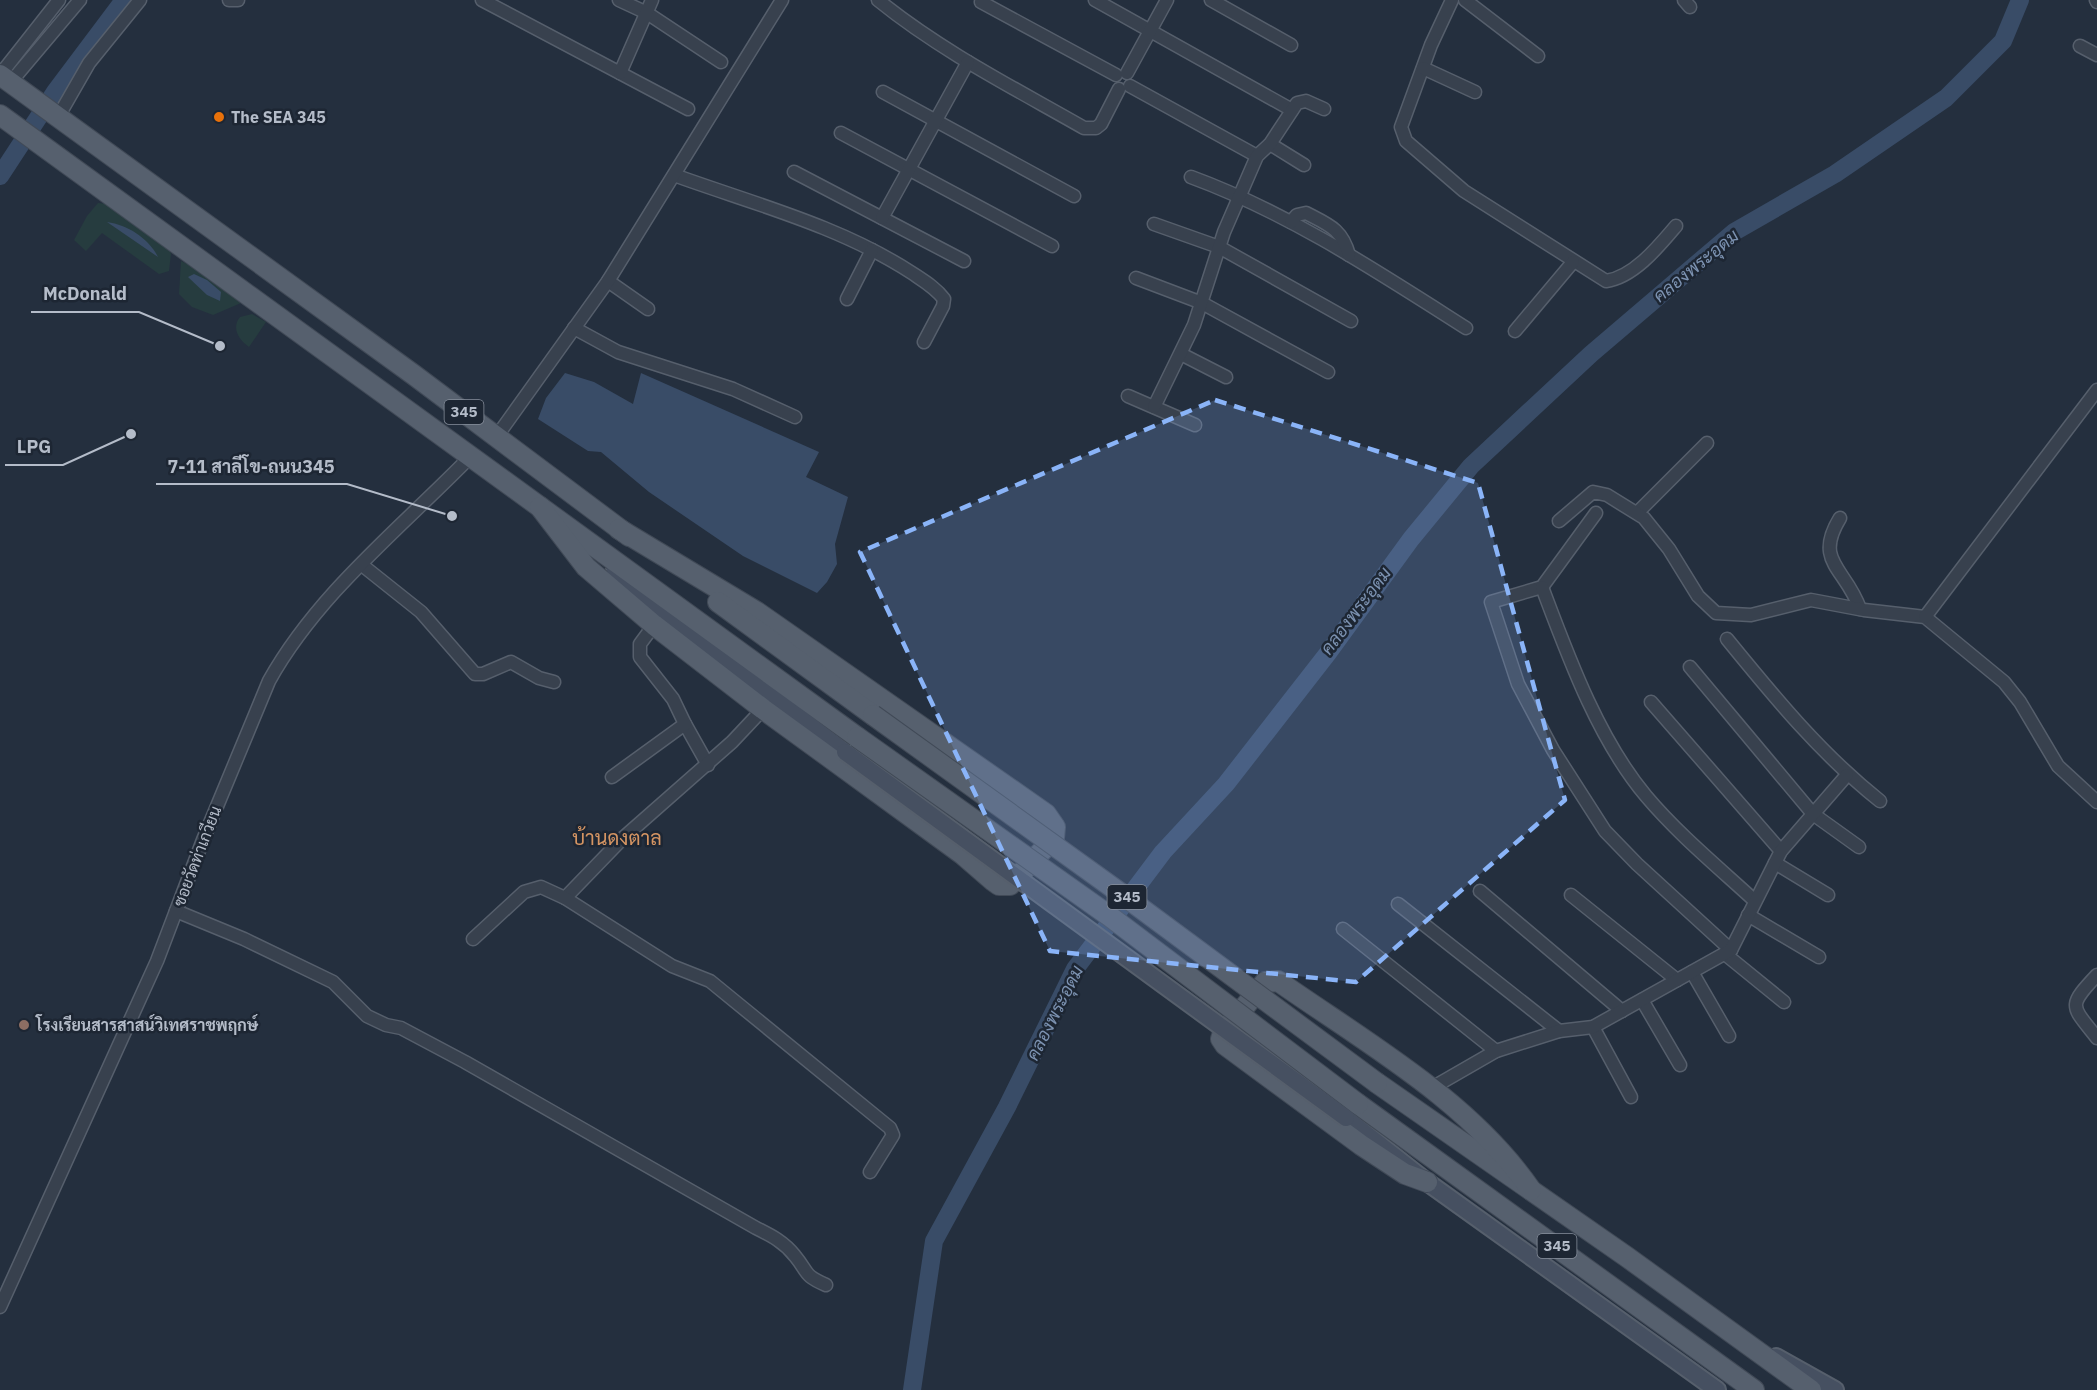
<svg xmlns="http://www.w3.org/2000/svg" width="2097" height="1390" font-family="'IBM Plex Sans',Sarabun,sans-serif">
<rect width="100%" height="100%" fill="#242f3e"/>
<g fill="#263c3f">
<polygon points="98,203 108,204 168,247 171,254 169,271 159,274 102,233 86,251 74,240 87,216"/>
<polygon points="181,261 195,268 241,303 213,315 192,307 179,294"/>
<path d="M252,314L266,322L249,347C239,340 231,328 240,317Z"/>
</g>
<g fill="#394c67">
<path d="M107,222C128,225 148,238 158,257Z"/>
<polygon points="194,274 207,280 221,292 220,301 207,295 188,277"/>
<polygon points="565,373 594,382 633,404 641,373 819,452 806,477 848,497 835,544 837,564 827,582 817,593 743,556 649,492 601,452 588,451 538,419 546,398"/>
</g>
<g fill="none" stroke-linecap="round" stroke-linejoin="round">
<g stroke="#394c67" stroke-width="18">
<polyline points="0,176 55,92 124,0"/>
<polyline points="912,1390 934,1241 1007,1107 1075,969 1163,852 1226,784 1328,653 1411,539 1471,466 1591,354 1734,232 1835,174 1946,98 2003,41 2020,0"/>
</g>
<g stroke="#565f6c" stroke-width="15">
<g id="minor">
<polyline points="229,0 238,0"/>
<polyline points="482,0 688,109"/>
<polyline points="619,0 647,13 721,62"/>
<path d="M878,0C941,51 1014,88 1084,128H1096L1101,124L1119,89"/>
<polyline points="1095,0 1292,110"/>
<polyline points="1211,0 1291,45"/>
<path d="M1452,0L1431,45L1401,127L1406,141L1464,191L1606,281C1634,277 1659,246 1676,226"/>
<polyline points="1465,0 1538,56"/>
<polyline points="1684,0 1690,7"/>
<polyline points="2096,0 2097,2"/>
<polyline points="981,2 1116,75"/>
<polyline points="2080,46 2097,55"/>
<polyline points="1423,68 1475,92"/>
<polyline points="620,73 652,0"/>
<polyline points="1127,73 1167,0"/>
<polyline points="0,75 59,0"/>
<polyline points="10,83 80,0"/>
<polyline points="1130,86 1257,156"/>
<polyline points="883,92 1074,196"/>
<polyline points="58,117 89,63 140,0"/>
<polyline points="841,133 1052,246"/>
<polyline points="1270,144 1304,165"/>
<polyline points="794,172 964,261"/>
<path d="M674,175C754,204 840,226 912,273C924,281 936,288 944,299L943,306L924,342"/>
<path d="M1191,177C1289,213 1378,272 1466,328"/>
<polyline points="882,218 968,62"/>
<path d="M1291,222L1297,215L1306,213C1329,225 1342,229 1349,255"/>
<polyline points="1154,224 1219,247 1351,321"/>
<polyline points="1136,278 1202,303 1328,372"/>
<polyline points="608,281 648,309"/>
<polyline points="847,299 872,250"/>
<polyline points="574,328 618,352 733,389 795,417"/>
<polyline points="1515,331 1573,262"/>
<polyline points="1181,354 1226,377"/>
<polyline points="1128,396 1195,425"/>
<polyline points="1154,407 1194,325 1224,232 1257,156 1270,144 1297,103 1306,101 1324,109"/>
<polyline points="497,436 608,281 782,0"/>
<polyline points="1596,513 1542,587 1491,602 1518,684 1553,750 1605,831 1637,864 1731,950"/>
<polyline points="1637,513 1707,443"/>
<path d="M1840,518C1813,562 1846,568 1860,609"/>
<polyline points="1559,521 1593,492 1607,495 1644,518 1669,549 1698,596 1716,613 1751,615 1811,600 1864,610 1925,617 2004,682 2020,702 2058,766 2097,802"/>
<polyline points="362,565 421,612 475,674 483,674 511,662 539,678 554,682"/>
<path d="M1542,587C1568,656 1598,739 1646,796C1678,834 1718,867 1755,901"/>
<polyline points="1925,617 2097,390"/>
<path d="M1727,639C1775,698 1821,754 1880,801"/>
<polyline points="1690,667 1813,814 1859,847"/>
<polyline points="1651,702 1781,851"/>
<polyline points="685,724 708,765"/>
<polyline points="612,777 685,724 673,699 640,657 640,644 654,625"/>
<polyline points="1775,863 1828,895"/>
<polyline points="1480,891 1622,1011"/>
<polyline points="1571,895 1677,980"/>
<polyline points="565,898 623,838 732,742 763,709"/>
<polyline points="1398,904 1559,1031"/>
<path d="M176,911L244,939L333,982L367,1016L386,1025L401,1028L465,1062L756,1228C772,1236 784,1242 795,1256C809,1273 803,1275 826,1285"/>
<polyline points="1748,915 1819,957"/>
<polyline points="1343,929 1496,1051"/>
<polyline points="473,939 524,892 541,887 565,898 672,966 710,981 890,1128 893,1135 870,1172"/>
<polyline points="1725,954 1784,1002"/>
<polyline points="1692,972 1729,1036"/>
<path d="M2097,975C2067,1007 2071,1005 2097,1038"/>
<polyline points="1642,1000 1680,1065"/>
<polyline points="1593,1027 1631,1097"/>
<polyline points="1430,1089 1496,1051 1559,1031 1593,1027 1731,950 1781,851 1847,775"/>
<path d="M0,1307L157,961L203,840L269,681C318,593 402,527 471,456"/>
</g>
</g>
<g stroke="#565f6c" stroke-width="20">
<g id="secondary">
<polyline points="615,570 664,613 845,752"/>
<polyline points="1346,1118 1427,1182 1717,1390"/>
<polyline points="1776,1357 1835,1390"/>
</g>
</g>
<g stroke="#414a57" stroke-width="22">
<g id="primary">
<polyline points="0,75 414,375 629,536"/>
<polyline points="0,115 857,737"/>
<polyline points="540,507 586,567 654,625 763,709 962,854 992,880 999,885 1010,885 1054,838 1055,827 1046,814 757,612 619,529"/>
<polyline points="718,602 873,715"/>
<polyline points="1377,1083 1627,1257 1811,1390"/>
<polyline points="1358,1104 1754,1390"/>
<path d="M1427,1182L1405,1174L1361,1145L1225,1045L1221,1039L1223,1033L1265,982L1278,981C1365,1042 1470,1101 1531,1190"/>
</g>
</g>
<use href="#minor" stroke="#38414e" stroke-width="12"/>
<use href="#secondary" stroke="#465061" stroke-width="16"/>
<use href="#primary" stroke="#56606e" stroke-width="20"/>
<g stroke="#565f6c" stroke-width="20" stroke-linecap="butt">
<polyline id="secondary-bridge" points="845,752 1346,1118"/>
</g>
<g stroke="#414a57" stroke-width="22" stroke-linecap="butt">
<g id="primary-bridge">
<polyline points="873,715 1123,895 1377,1083"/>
<polyline points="857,737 1108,915 1358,1104"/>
</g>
</g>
<use href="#secondary-bridge" stroke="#465061" stroke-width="16"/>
<use href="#primary-bridge" stroke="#56606e" stroke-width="20"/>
</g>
<path fill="#8ab4f8" fill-opacity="0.2" stroke="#8ab4f8" stroke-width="4.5" stroke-dasharray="12 8" stroke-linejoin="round" d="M1215,400L1478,483L1565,800L1356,982L1050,951L860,552Z"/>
<circle fill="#e8710a" stroke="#1d2633" stroke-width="2" cx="219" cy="117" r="6"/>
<circle fill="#8d6e63" stroke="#1d2633" stroke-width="2" cx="24" cy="1025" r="6"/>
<g text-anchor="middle" stroke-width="5" stroke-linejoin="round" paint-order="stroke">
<g fill="#1d2633" stroke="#878f9c" stroke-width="1.5">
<rect x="444.5" y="400" width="39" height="24" rx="4.5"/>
<rect x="1107.5" y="885" width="39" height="24" rx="4.5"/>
<rect x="1537.5" y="1234" width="39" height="24" rx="4.5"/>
</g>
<g font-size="15" font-weight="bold" fill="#b4bcc9">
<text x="464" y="417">345</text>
<text x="1127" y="902">345</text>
<text x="1557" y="1251">345</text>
</g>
<g font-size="16" font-weight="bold" fill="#b4bcc9" stroke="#1d2633" text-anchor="start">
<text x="231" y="123">The SEA 345</text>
<text x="36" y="1031">โรงเรียนสารสาสน์วิเทศราชพฤกษ์</text>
</g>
<g font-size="16" fill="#b4bcc9" stroke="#1d2633">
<text transform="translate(197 856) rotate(-69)" y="6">ซอยวัดท่าเกวียน</text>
</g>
<g font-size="18" font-style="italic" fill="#7c92b1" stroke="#1d2633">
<text transform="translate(1696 266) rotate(-39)" y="6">คลองพระอุดม</text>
<text transform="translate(1356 611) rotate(-53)" y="6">คลองพระอุดม</text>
<text transform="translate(1055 1013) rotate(-63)" y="6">คลองพระอุดม</text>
</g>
<g font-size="20" fill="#d59563" stroke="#1d2633">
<text x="617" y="845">บ้านดงตาล</text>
</g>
</g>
<path fill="none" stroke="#b4bcc9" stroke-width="2" d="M220 346L139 312H31M131 434L63 465H5M452 516L347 484H156"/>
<g fill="#b4bcc9" stroke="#1d2633" stroke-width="2">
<circle cx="220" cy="346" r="6"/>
<circle cx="131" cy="434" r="6"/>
<circle cx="452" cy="516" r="6"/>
</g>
<g font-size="18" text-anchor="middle" font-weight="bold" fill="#b4bcc9" stroke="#1d2633" stroke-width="5" stroke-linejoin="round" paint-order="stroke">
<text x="85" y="300">McDonald</text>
<text x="34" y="453">LPG</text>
<text x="251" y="473">7-11 สาลีโข-ถนน345</text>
</g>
</svg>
